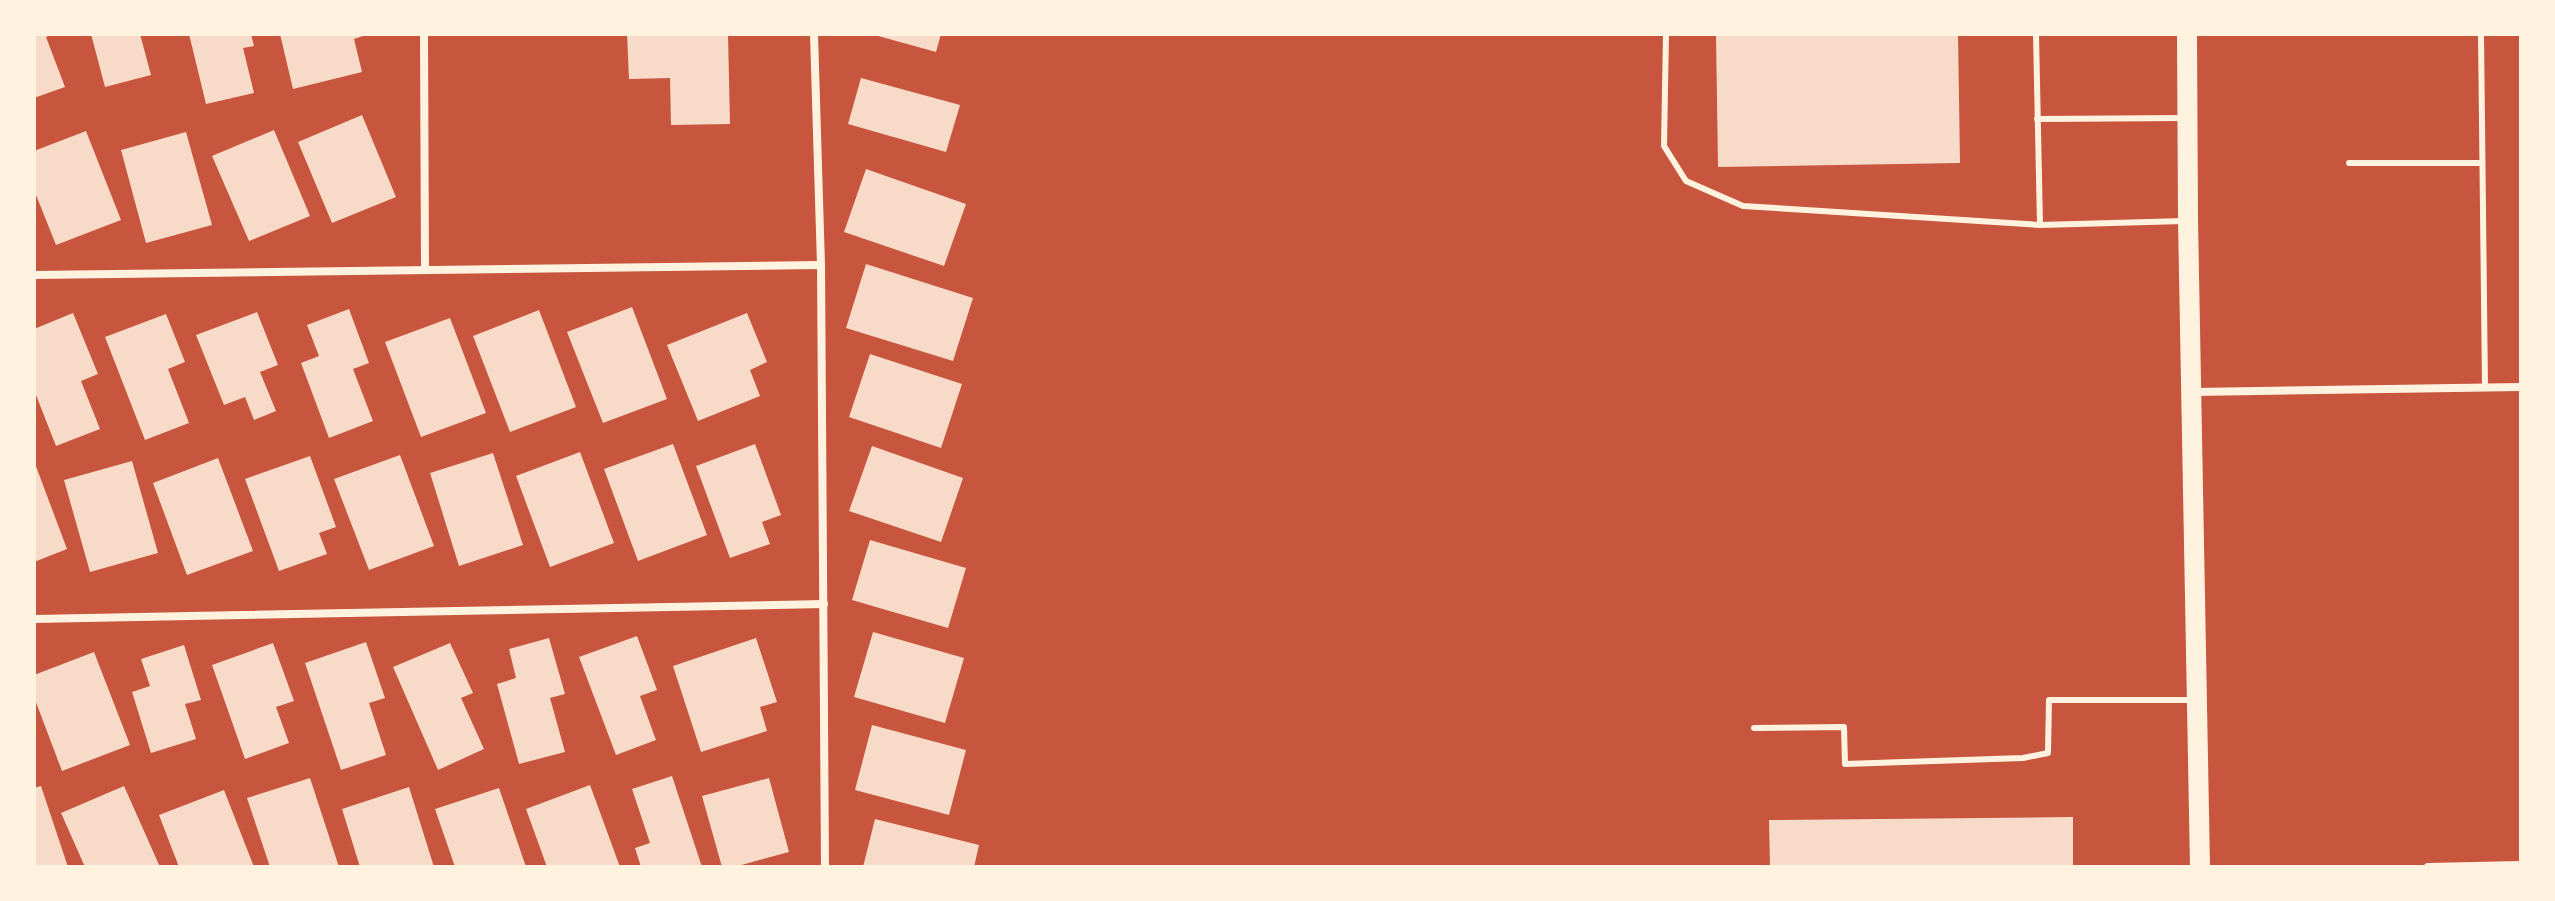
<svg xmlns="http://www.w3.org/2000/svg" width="2555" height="901" font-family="'Varela Round',sans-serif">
<rect width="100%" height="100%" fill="#c8553d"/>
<g fill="#f7dbc8">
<polygon points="34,34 53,34 46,37 65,87 34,98"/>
<polygon points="91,34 140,34 151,75 105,87"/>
<polygon points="189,34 251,34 254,46 243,48 254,93 206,104"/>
<polygon points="280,34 369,34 354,39 362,72 293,89"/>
<polygon points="627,34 728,34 730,124 671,125 670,78 629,79"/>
<polygon points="871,34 941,34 936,52"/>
<polygon points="1716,34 1958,34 1960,163 1718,167"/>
<polygon points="861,78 960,105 946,152 848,124"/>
<polygon points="362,115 396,197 332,223 298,142"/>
<polygon points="274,130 310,216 249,241 212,156"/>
<polygon points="86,131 121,220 56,245 34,190 34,151"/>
<polygon points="186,132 212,225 146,243 121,150"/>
<polygon points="866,169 966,204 944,266 844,232"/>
<polygon points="866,264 973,298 953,361 846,328"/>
<polygon points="632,307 667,399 603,423 567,332"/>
<polygon points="349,309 369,363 353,369 373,421 329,438 301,363 319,356 307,325"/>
<polygon points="539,310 576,407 510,432 473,336"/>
<polygon points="257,312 278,365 260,372 276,411 254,420 245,397 224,405 196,335"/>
<polygon points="73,313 98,374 81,381 100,429 56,446 34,390 34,329"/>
<polygon points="747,313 767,362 750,370 760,396 698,421 667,345"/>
<polygon points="166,314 185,362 168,369 189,423 145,440 105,337"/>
<polygon points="450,318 486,413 421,437 385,342"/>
<polygon points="870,354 962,384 941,448 849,417"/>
<polygon points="673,444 707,535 638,561 604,469"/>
<polygon points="755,444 781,515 762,522 770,544 730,558 696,466"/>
<polygon points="872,446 963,478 941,542 849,511"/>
<polygon points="580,452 614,543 550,567 516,476"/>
<polygon points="493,453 523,545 459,566 430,473"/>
<polygon points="400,455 434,546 369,570 334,479"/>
<polygon points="310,456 336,527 319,533 327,554 279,571 245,479"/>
<polygon points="218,458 253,551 187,575 153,483"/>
<polygon points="34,461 67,549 34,562"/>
<polygon points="132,461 158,553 90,572 64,480"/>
<polygon points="870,540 966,568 948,628 852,600"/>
<polygon points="873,632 964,658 945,723 854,697"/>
<polygon points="637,636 657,690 640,696 656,740 616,755 579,657"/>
<polygon points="549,638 565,694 550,698 565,752 519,764 497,684 516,678 509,649"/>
<polygon points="756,638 777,702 760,707 767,731 701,752 673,666"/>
<polygon points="366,642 385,698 369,703 386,755 341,770 305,663"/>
<polygon points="273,643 294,701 276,707 289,743 245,759 212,665"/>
<polygon points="450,643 473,693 461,698 484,749 438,770 393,667"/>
<polygon points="184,645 201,700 185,704 196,739 151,753 132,692 150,686 141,659"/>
<polygon points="94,652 130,745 62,771 34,697 34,675"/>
<polygon points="872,725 966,750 949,815 855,790"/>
<polygon points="672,776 702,867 641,867 635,848 650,843 632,789"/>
<polygon points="310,778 339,867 270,867 247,798"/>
<polygon points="769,778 789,852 734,867 722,867 702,796"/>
<polygon points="590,785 620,867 547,867 526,809"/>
<polygon points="41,786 68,867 34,867 34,788"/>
<polygon points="124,786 160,867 85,867 61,813"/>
<polygon points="409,787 434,867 360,867 342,809"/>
<polygon points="499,788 526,867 455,867 435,809"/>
<polygon points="224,790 254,867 179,867 159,815"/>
<polygon points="2073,817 2073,867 1770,867 1769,820"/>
<polygon points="875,819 979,845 974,867 863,867"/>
</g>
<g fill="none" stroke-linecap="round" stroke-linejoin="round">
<g stroke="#fff3e0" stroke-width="6">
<polyline points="1666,34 1664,146 1686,181 1743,206 2040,225 2184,221"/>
<polyline points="2036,34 2040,225"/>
<polyline points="2481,34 2485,388"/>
<polyline points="2037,119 2185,118"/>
<polyline points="2349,163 2482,163"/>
<polyline points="1754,728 1844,727 1845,764 2023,758 2048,753 2049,700 2194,700"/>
</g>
<g stroke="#fff3e0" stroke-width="8">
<polyline points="424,34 425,270"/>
<polyline points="814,34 821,265 825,867"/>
<polyline points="34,275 821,265"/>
<polyline points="2194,392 2521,387"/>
<polyline points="34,619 824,604"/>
<polyline points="2428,867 2521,865"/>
</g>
<polyline stroke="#fff3e0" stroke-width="20" points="2187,34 2188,220 2200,867"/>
</g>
<rect width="2555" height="901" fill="none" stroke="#fff3e0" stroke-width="72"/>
</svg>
